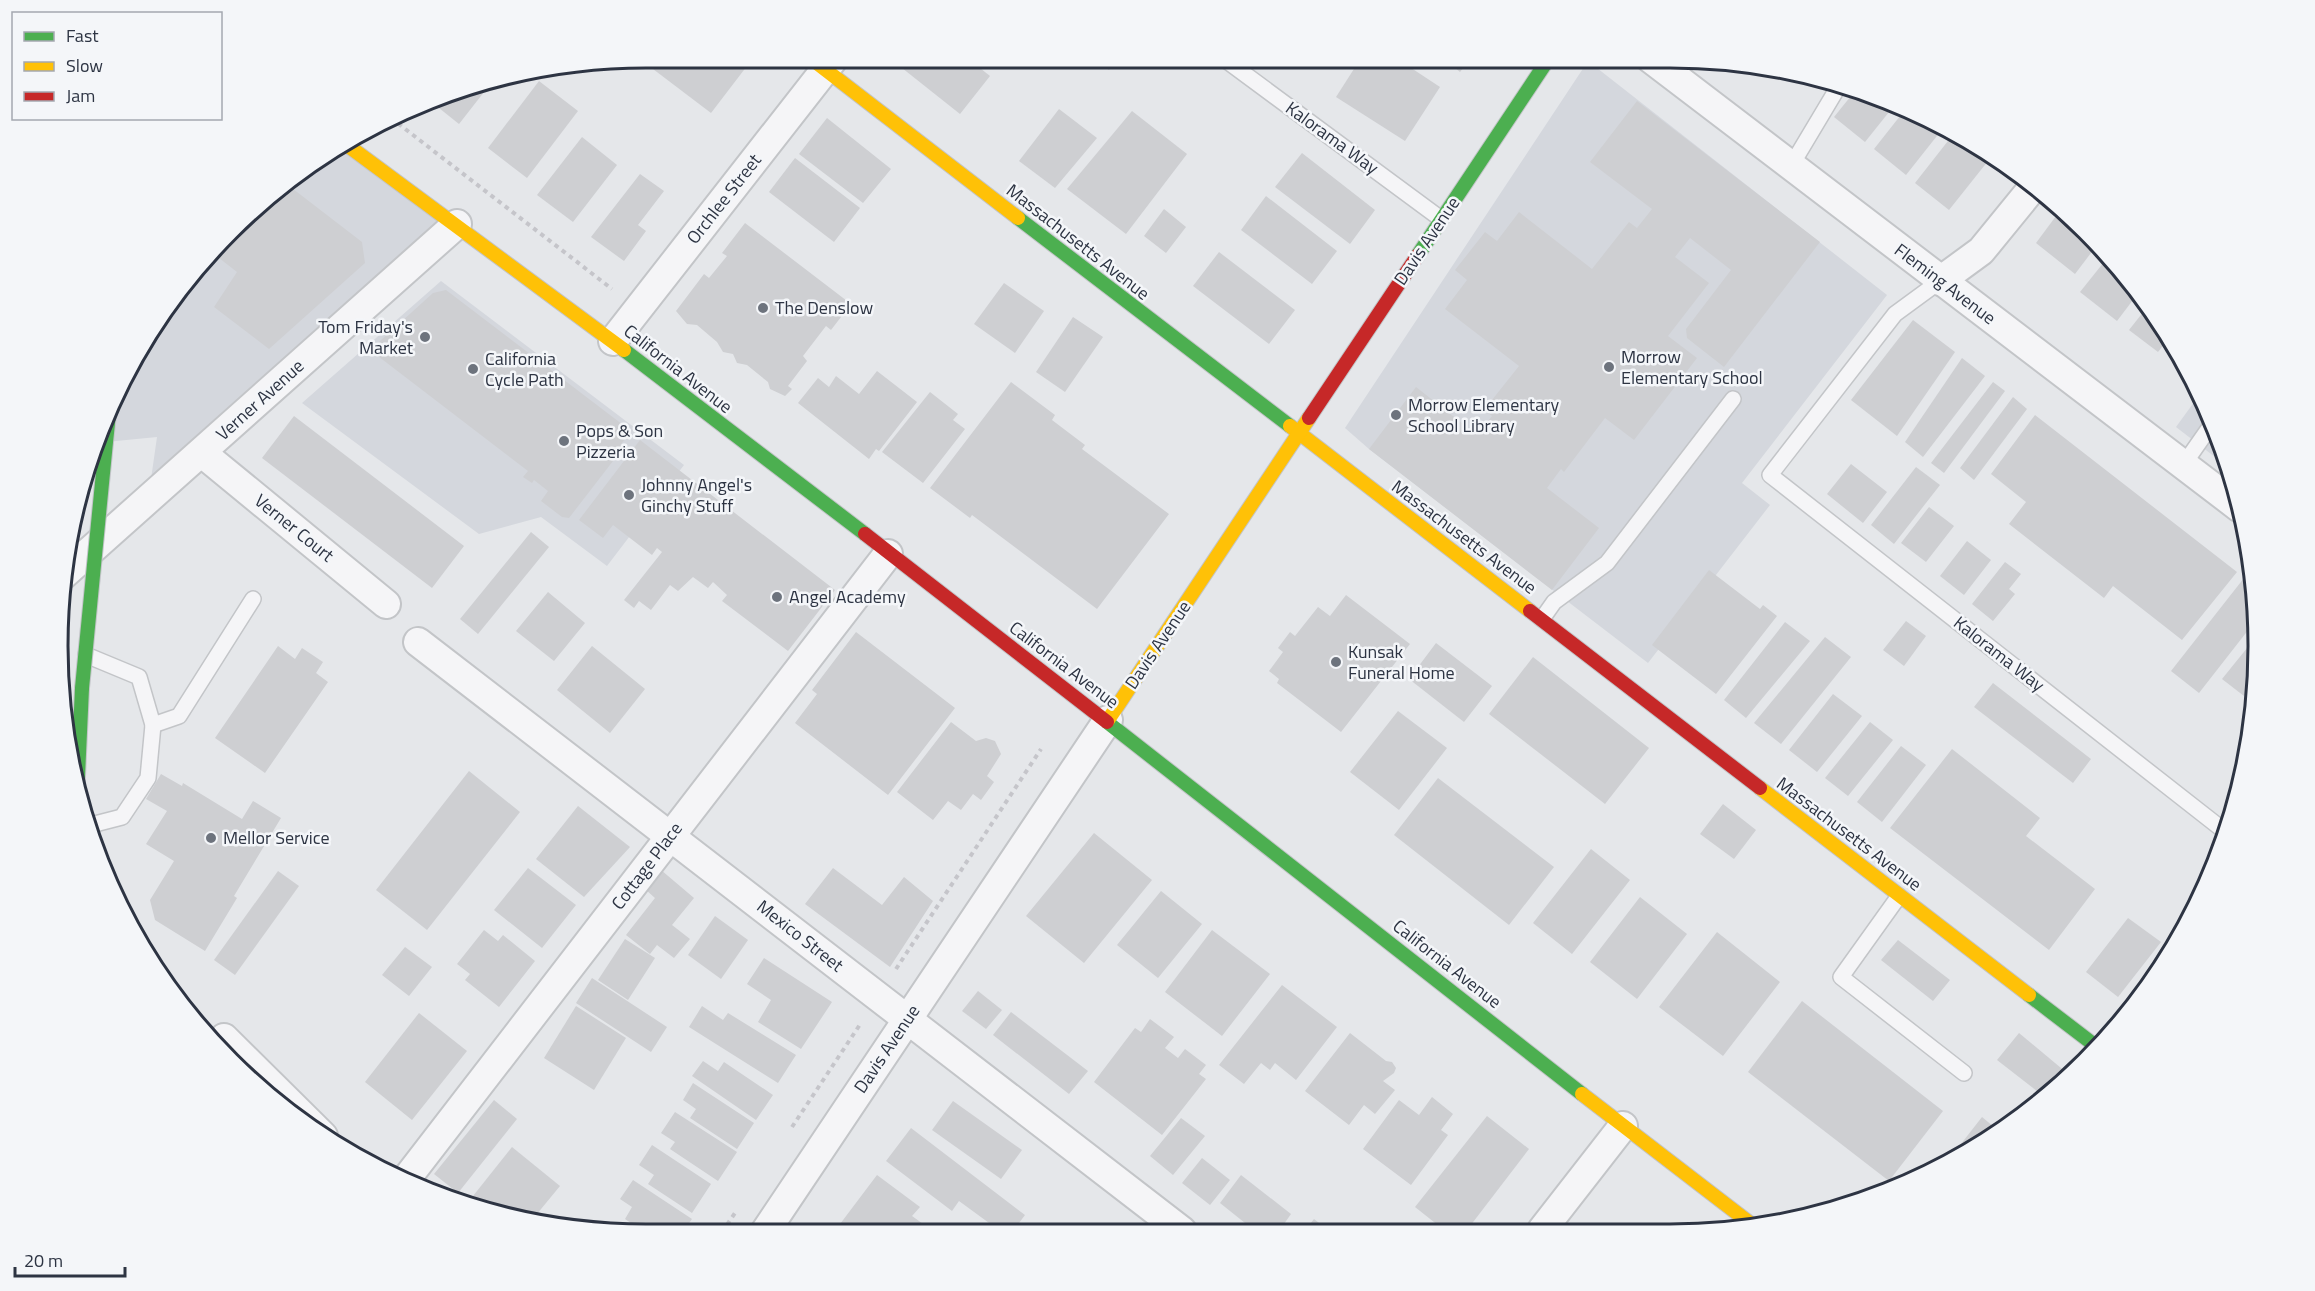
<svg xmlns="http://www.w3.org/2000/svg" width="2315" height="1291" font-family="'Titillium Web',sans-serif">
<rect width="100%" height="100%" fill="#e5e7ea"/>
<g fill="#d4d7dd">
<polygon points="1588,61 1887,295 1742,483 1770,505 1648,663 1369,449 1345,428"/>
<polygon points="343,142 457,224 148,500 157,437 106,442 110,405 156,319 203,257 287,179"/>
<polygon points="441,281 684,465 607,566 541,517 479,534 302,403"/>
<polygon points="2200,394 2228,467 2176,427"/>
</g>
<g fill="#cecfd2">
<polygon points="662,57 737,57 747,66 711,113 653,69"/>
<polygon points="901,57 966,57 990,76 960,114 897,64"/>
<polygon points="996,57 1018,57 1009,68"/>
<polygon points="1092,58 1118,58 1109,70"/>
<polygon points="1361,58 1396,58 1440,87 1405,141 1336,97"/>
<polygon points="1443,58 1471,58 1460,72"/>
<polygon points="495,78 459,124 429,100 456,88"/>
<polygon points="539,81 578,111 527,178 488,148"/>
<polygon points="1855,91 1893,107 1865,142 1834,117"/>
<polygon points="1637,101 1820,242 1724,367 1687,338 1686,329 1731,270 1690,238 1675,257 1709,283 1668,336 1697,358 1634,440 1605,418 1564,472 1561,469 1547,488 1599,528 1552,590 1369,449 1416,387 1477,435 1492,416 1484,410 1519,366 1445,309 1467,280 1455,270 1485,232 1497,241 1519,212 1592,269 1629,222 1637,228 1652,209 1590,162"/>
<polygon points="1059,109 1097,138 1055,188 1019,161"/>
<polygon points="1132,111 1187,154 1126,234 1067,189"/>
<polygon points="1904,111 1944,127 1906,175 1874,149"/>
<polygon points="827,118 891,169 863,203 799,154"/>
<polygon points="1955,132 1992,156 1949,210 1915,183"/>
<polygon points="582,137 617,165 573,222 537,195"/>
<polygon points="1302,153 1375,210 1350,244 1275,187"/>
<polygon points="795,158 860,208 834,242 769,192"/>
<polygon points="640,174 664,191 638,225 646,231 624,261 591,237"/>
<polygon points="284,182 362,242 365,263 269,349 214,307 237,272 210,251"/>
<polygon points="1266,196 1337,251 1312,284 1241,230"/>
<polygon points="2062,208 2097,245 2075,274 2036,243"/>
<polygon points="1164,209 1186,227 1166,253 1144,236"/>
<polygon points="745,223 851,304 831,330 826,326 803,356 807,361 788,386 792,389 785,396 770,389 768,382 747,365 737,363 733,354 723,352 717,342 697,325 687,324 676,311 704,274 709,278 727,256 722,253"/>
<polygon points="1219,252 1295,310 1269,344 1193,286"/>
<polygon points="2108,257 2139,292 2117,321 2080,292"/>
<polygon points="1004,283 1044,311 1015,353 974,324"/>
<polygon points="446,290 631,431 610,459 613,461 569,518 562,517 541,501 548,491 534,480 532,483 523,477 528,471 370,350 433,293"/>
<polygon points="2148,306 2168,339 2158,352 2129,330"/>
<polygon points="1073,317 1103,337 1065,392 1036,372"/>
<polygon points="1913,320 1955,352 1897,436 1851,400"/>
<polygon points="1962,358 1985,376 1923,457 1905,442"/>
<polygon points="877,371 917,402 879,451 876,449 869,459 798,403 818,378 829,387 836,376 859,394"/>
<polygon points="1011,382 1055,415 1052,420 1085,445 1082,449 1169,514 1097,609 972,515 970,518 930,488"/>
<polygon points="1993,382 2005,391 1944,473 1931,463"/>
<polygon points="930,392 958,414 953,420 965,429 923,483 882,452"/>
<polygon points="2013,397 2027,409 1974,480 1960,468"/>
<polygon points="2035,415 2237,572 2182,640 2113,586 2104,598 2009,524 2026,502 1991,474"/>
<polygon points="294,416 464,546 432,588 262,458"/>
<polygon points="640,440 835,590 788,651 722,601 727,595 713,582 708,588 693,577 678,591 670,585 651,610 639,601 634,608 624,600 662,552 657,548 652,555 613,525 603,538 579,520"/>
<polygon points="1851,464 1887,492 1863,523 1827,494"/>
<polygon points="1916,467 1940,485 1894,544 1871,525"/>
<polygon points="1929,507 1954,526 1926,562 1901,543"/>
<polygon points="531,532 549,547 478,634 460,619"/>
<polygon points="1967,541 1991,560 1964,595 1940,576"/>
<polygon points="2005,562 2021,574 2009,589 2015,594 1993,621 1972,604"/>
<polygon points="1709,570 1760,609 1763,605 1777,616 1716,694 1652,645"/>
<polygon points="2244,578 2253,585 2256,620 2199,693 2171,671"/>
<polygon points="548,592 585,623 554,661 516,631"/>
<polygon points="1346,595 1410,644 1341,732 1277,683 1279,679 1269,671 1283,652 1278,648 1290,632 1295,636 1318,607 1330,616"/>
<polygon points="1906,621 1926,636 1904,666 1883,650"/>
<polygon points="1785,622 1810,641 1746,718 1724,700"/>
<polygon points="856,632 955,708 888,795 795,723 817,694 812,690"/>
<polygon points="1825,637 1851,657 1781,744 1754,723"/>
<polygon points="2256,637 2254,683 2244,696 2222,679"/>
<polygon points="1436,643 1492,686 1464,722 1409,679"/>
<polygon points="278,646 295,659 302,648 323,662 316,673 328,682 265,773 215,738"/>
<polygon points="592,646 645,689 610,733 557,690"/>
<polygon points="1533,657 1649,748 1605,804 1489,714"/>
<polygon points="1993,683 2091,759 2073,783 1974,707"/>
<polygon points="1833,694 1862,716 1817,772 1789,750"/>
<polygon points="1398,711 1447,748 1399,810 1350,772"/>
<polygon points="951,722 976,741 986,738 995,741 1001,754 987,776 994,782 981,800 973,794 961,810 948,801 933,820 897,792"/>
<polygon points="1870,722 1893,740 1848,796 1825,778"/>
<polygon points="1901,746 1926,765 1882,822 1857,802"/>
<polygon points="1952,749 2040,818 2026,836 2095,889 2049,950 1890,828"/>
<polygon points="469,771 520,812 427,930 376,890"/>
<polygon points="161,774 182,786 183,783 242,819 253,801 281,818 234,896 237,898 205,951 155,920 150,900 174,861 146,844 167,811 146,799"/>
<polygon points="1438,778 1554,867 1509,925 1394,835"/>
<polygon points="1723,804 1756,830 1734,859 1700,834"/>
<polygon points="578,806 630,847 584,897 536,859"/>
<polygon points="1094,833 1152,880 1084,963 1026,916"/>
<polygon points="1591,849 1630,880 1572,954 1533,923"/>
<polygon points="528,868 576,905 542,948 494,910"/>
<polygon points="833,868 882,905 904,877 933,901 890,967 805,904"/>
<polygon points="661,870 694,898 672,925 690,939 674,958 657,945 650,954 626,935 655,898 645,889"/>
<polygon points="278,871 299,886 235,975 214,960"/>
<polygon points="1161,891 1202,924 1158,978 1117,945"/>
<polygon points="1640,897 1687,934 1637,999 1590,962"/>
<polygon points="715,916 748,940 721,979 688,955"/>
<polygon points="2128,918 2161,942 2118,997 2086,972"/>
<polygon points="484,930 498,941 503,935 535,961 499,1007 465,980 470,974 457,964"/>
<polygon points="1212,930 1270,974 1222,1036 1165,992"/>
<polygon points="1717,932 1780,982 1723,1056 1659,1007"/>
<polygon points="625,939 655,958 628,1000 598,980"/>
<polygon points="1898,940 1950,980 1933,1001 1881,960"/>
<polygon points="405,947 432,967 409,996 382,975"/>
<polygon points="2169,949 2171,950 2131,1007 2126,1004"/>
<polygon points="764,958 832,1002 801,1049 758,1022 771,1000 747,984"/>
<polygon points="592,978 667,1027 651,1052 576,1003"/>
<polygon points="1282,985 1337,1027 1296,1080 1275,1063 1270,1070 1261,1063 1244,1084 1219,1065"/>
<polygon points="978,991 1002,1010 986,1029 962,1011"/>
<polygon points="1802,1001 1943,1111 1889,1181 1748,1072"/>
<polygon points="576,1006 626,1038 594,1090 544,1058"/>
<polygon points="702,1006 723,1020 728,1013 796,1055 778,1083 689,1027"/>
<polygon points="1011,1012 1088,1071 1069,1094 993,1035"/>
<polygon points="419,1013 467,1051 412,1120 365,1082"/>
<polygon points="1150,1019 1174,1037 1165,1048 1178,1058 1185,1049 1206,1065 1199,1074 1206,1079 1162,1135 1094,1082 1135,1028 1141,1032"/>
<polygon points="1350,1033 1386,1061 1392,1062 1396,1068 1394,1073 1383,1081 1395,1090 1375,1114 1364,1105 1349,1125 1305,1091"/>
<polygon points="2019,1033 2067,1073 2042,1095 1997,1060"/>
<polygon points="703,1061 718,1071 724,1062 773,1095 756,1120 692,1076"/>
<polygon points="693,1083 754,1123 737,1149 690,1118 696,1109 683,1100"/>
<polygon points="1432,1097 1453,1114 1441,1130 1448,1135 1411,1185 1363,1149 1399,1100 1419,1115"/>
<polygon points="494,1100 517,1119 458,1193 434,1174"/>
<polygon points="953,1101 1022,1150 1001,1179 932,1130"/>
<polygon points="675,1112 737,1152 718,1181 670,1149 675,1142 661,1133"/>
<polygon points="1487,1116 1529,1149 1467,1230 1444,1230 1415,1207"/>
<polygon points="1982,1117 2000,1132 1950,1158"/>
<polygon points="1181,1118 1205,1136 1173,1175 1150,1156"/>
<polygon points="911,1128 1025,1215 1013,1231 1000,1231 959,1201 952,1211 886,1161"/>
<polygon points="652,1145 711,1184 692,1213 648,1184 654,1175 639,1165"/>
<polygon points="512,1147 560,1186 532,1220 497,1214 473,1196"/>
<polygon points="1202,1158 1230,1180 1210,1205 1182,1183"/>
<polygon points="877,1175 920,1207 912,1216 926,1226 922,1232 834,1232"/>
<polygon points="1241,1175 1291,1214 1279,1231 1255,1231 1220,1203"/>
<polygon points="633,1180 692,1219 682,1233 646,1233 625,1219 632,1207 620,1199"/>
<polygon points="1314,1219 1328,1230 1305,1230"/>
<polygon points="614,1223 629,1233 608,1233"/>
</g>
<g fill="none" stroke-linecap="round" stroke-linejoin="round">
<g stroke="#c3c5c8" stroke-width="18">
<g id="lane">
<polyline points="1223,58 1441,219"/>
<polyline points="1791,166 1840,84"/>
<polyline points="1940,281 1895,314 1770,475 2227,833"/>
<polyline points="2184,464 2212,424"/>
<polyline points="1542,619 1554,602 1607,563 1733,399"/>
<polyline points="86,655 139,677 153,725 148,778 122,817 87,826"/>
<polyline points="153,725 179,716 253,599"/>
<polyline points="1899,896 1841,977 1964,1073"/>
</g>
</g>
<g stroke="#c3c5c8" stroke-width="32">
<g id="street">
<polyline points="1650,58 2240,508"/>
<polyline points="1940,281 1981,251 2034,186"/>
<polyline points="613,341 835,57"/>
<polyline points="202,453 386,604"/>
<polyline points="63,575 457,224"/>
<polyline points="418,642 1182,1231"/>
<polyline points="224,1038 323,1136"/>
<polyline points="407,1178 888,554"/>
<polyline points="1542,1230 1623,1126"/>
<polyline points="765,1232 1108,720"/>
</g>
</g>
<g stroke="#c3c5c8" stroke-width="16">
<g id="fast">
<polyline points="1018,218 1290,426"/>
<polyline points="1418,255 1549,58"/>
<polyline points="624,350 865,534"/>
<polyline points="106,442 110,405"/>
<polyline points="1107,722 1582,1094"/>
<polyline points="77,798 82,688"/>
<polyline points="2029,995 2097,1047"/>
</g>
</g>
<g stroke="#c3c5c8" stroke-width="16">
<g id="slow">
<polyline points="809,57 1018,218"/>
<polyline points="343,142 624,350"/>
<polyline points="1290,426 1530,611"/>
<polyline points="1108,720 1309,418"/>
<polyline points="1760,788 2029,995"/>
<polyline points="1582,1094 1755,1227"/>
</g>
</g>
<g stroke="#c3c5c8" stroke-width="16">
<g id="jam">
<polyline points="1309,418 1418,255"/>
<polyline points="865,534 1107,722"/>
<polyline points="1530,611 1760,788"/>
</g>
</g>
<g stroke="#c5c5ca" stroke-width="4" stroke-dasharray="4.5 4.5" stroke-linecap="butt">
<polyline points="391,118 612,289"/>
<polyline points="896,969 1041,749"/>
<polyline points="792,1127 861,1023"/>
<polyline points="722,1232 735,1213"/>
</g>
<use href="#lane" stroke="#f5f5f7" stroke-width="15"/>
<use href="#street" stroke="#f5f5f7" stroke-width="28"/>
<use href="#fast" stroke="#4caf50" stroke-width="14"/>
<use href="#slow" stroke="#ffc107" stroke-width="14"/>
<use href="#jam" stroke="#c62828" stroke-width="14"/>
<g stroke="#c2c4c8" stroke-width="16" stroke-linecap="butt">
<polyline id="fast-bridge" points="82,688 106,442"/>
</g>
<use href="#fast-bridge" stroke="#4caf50" stroke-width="14"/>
</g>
<g fill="#6d737d" stroke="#f4f6f9" stroke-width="2">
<circle cx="763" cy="308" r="6"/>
<circle cx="425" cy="337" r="6"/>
<circle cx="1609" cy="367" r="6"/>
<circle cx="473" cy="369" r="6"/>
<circle cx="1396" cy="415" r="6"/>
<circle cx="564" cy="441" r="6"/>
<circle cx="629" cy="495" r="6"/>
<circle cx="777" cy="597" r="6"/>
<circle cx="1336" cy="662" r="6"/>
<circle cx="211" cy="838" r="6"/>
</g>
<g text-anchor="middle" stroke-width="5" stroke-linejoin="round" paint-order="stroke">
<g font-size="18" fill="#2d3443" stroke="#f4f6f9">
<text transform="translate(1332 138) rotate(36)" y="6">Kalorama Way</text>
<text transform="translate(724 199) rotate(-52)" y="6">Orchlee Street</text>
<text transform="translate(1427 241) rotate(-56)" y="6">Davis Avenue</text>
<text transform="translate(1078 242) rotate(38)" y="6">Massachusetts Avenue</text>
<text transform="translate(1945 284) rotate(37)" y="6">Fleming Avenue</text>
<text transform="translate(678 369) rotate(38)" y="6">California Avenue</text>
<text transform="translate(260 400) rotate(-42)" y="6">Verner Avenue</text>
<text transform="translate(294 528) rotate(39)" y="6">Verner Court</text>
<text transform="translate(1464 537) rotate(37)" y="6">Massachusetts Avenue</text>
<text transform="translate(1158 645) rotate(-56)" y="6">Davis Avenue</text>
<text transform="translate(1999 654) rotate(38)" y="6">Kalorama Way</text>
<text transform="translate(1064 665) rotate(37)" y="6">California Avenue</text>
<text transform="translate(1849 834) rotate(37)" y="6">Massachusetts Avenue</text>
<text transform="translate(647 866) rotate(-53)" y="6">Cottage Place</text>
<text transform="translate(800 936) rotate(38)" y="6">Mexico Street</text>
<text transform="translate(1447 964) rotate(38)" y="6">California Avenue</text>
<text transform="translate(887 1049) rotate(-56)" y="6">Davis Avenue</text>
</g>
<g font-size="18" fill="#2d3443" stroke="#f4f6f9" text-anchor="start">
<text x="775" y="314">The Denslow</text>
<text x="413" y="333" text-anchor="end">Tom Friday's<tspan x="413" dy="21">Market</tspan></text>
<text x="1621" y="363">Morrow<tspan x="1621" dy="21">Elementary School</tspan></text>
<text x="485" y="365">California<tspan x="485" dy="21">Cycle Path</tspan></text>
<text x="1408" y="411">Morrow Elementary<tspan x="1408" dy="21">School Library</tspan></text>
<text x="576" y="437">Pops &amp; Son<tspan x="576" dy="21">Pizzeria</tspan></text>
<text x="641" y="491">Johnny Angel's<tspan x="641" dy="21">Ginchy Stuff</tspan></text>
<text x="789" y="603">Angel Academy</text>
<text x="1348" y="658">Kunsak<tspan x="1348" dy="21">Funeral Home</tspan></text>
<text x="223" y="844">Mellor Service</text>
</g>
</g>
<path d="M0 0H2315V1291H0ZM646 68H1670A578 578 0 0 1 2248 646V646A578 578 0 0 1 1670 1224H646A578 578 0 0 1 68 646V646A578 578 0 0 1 646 68Z" fill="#f4f6f9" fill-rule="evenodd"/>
<path fill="none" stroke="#2d3443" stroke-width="3" d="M646 68H1670A578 578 0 0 1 2248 646V646A578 578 0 0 1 1670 1224H646A578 578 0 0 1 68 646V646A578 578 0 0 1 646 68Z"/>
<rect x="12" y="12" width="210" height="108" fill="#f4f6f9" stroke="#a4a8b0" stroke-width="1.5"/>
<rect x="24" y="32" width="30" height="9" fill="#4caf50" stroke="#a4a8b0" stroke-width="1.5"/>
<text x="66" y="42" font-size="18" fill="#2d3443">Fast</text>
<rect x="24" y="62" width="30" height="9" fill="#ffc107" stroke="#a4a8b0" stroke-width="1.5"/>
<text x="66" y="72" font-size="18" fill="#2d3443">Slow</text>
<rect x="24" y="92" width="30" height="9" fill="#c62828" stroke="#a4a8b0" stroke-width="1.5"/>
<text x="66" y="102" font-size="18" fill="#2d3443">Jam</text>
<path d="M15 1267v9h110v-9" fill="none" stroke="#2d3443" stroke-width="3"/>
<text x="24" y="1267" font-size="18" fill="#2d3443" stroke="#f4f6f9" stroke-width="4.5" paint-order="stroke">20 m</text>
</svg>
